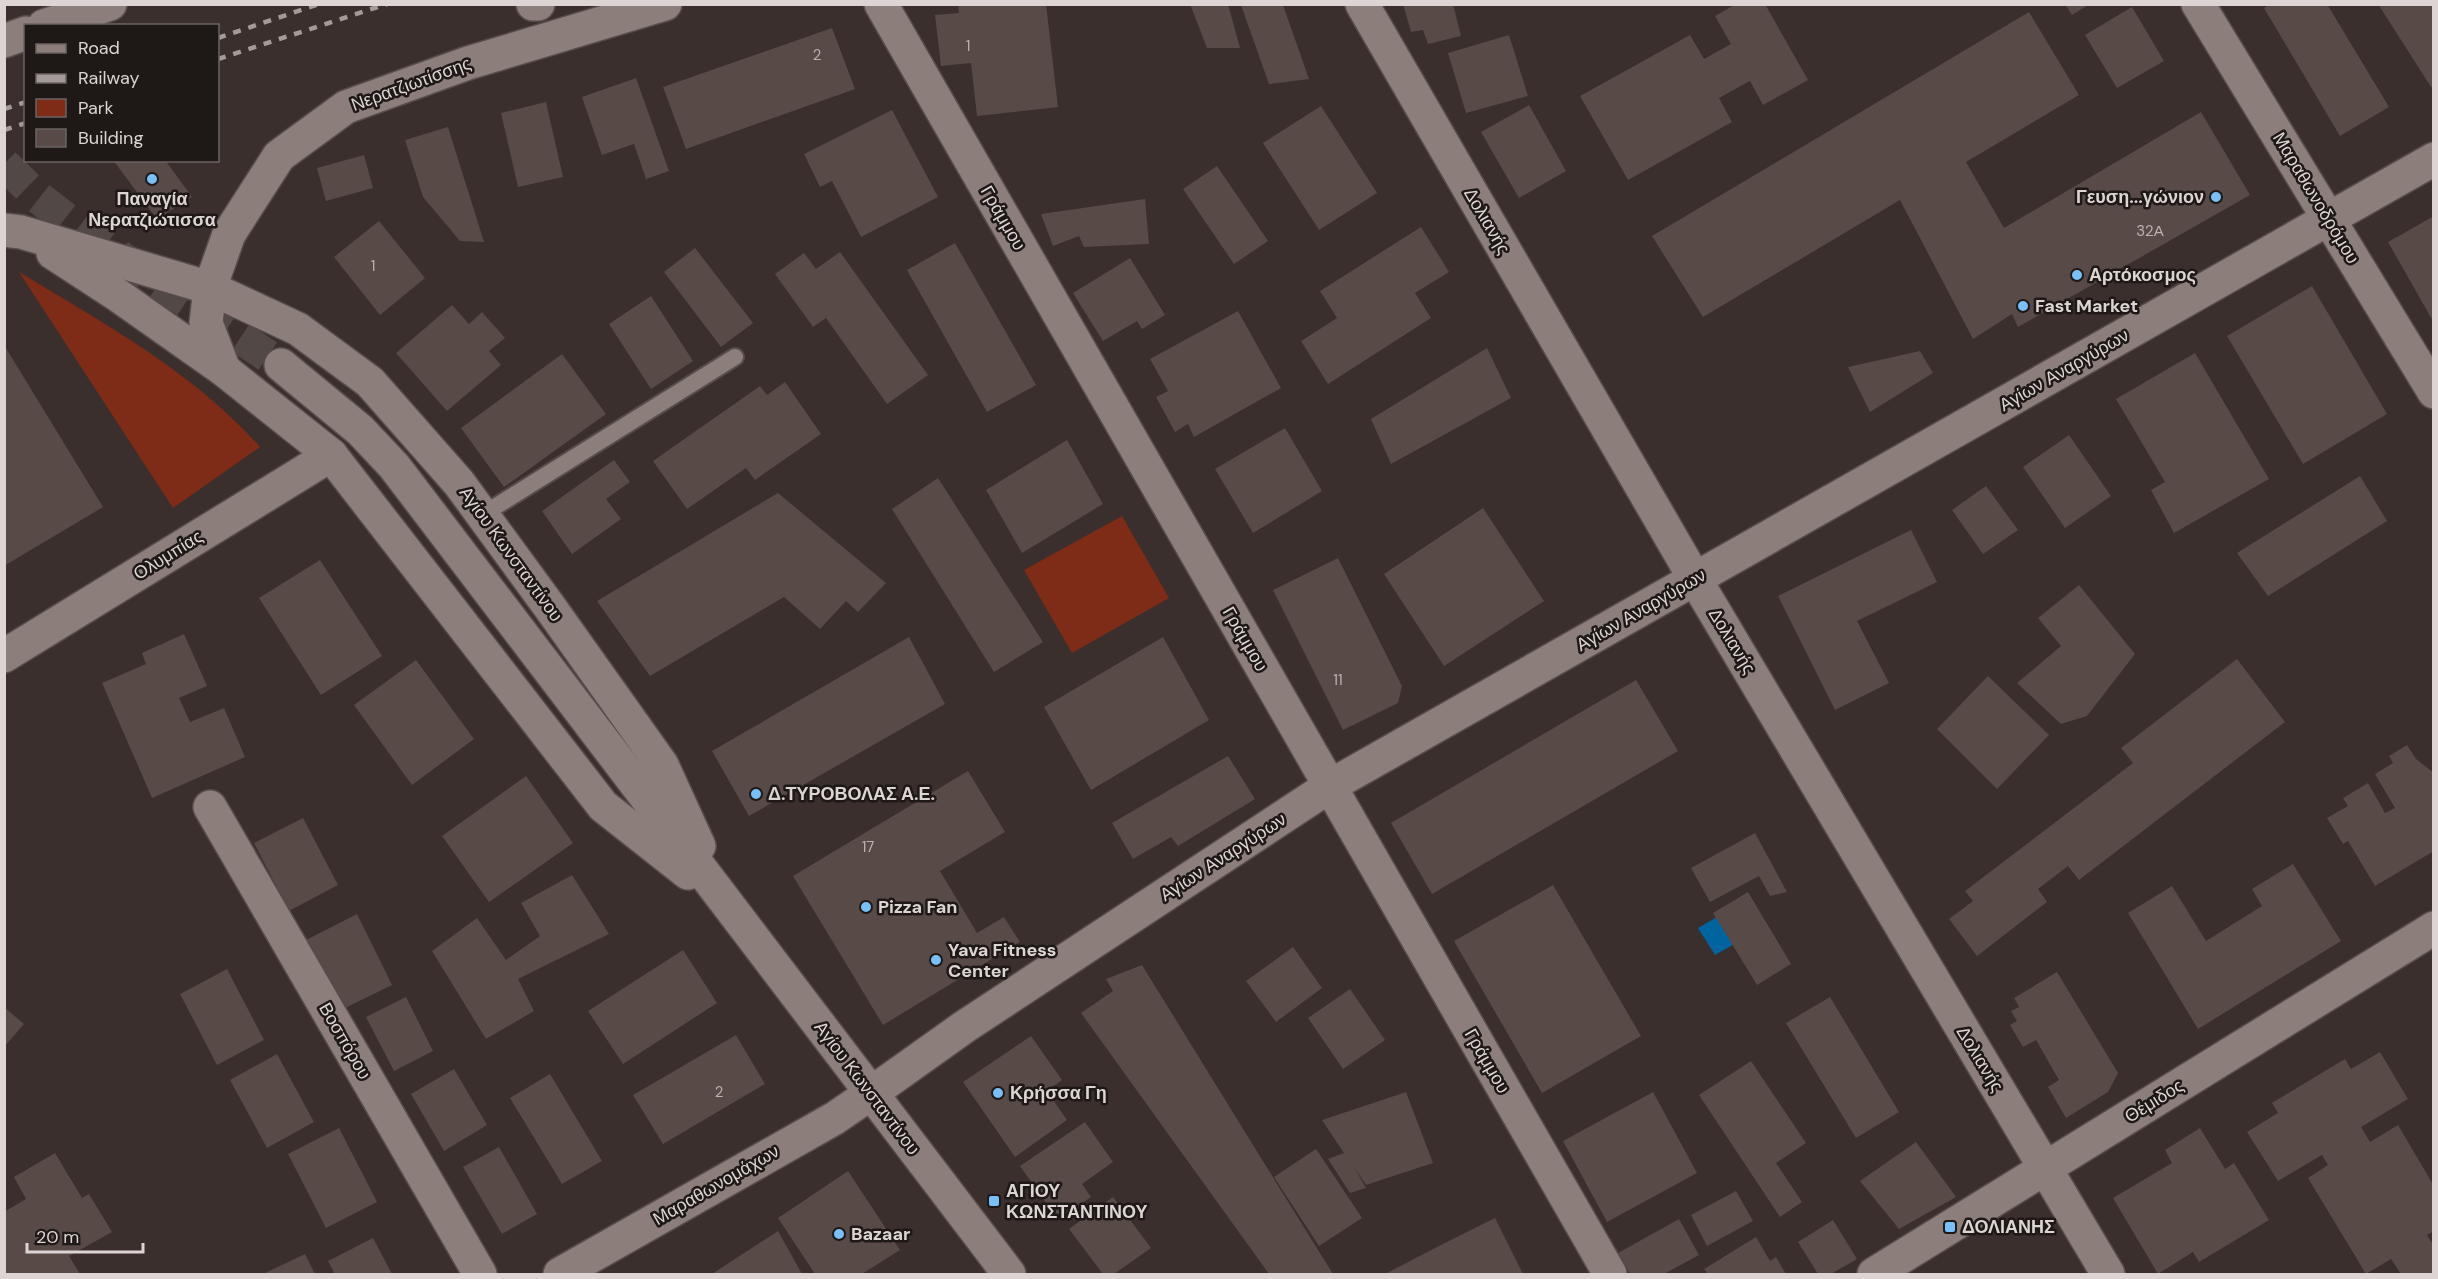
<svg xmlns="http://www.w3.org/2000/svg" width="2438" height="1279" font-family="'DM Sans',sans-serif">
<rect width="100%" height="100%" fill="#3a2f2c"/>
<g fill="#7e2b17">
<path d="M19,272C103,323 194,372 260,447L173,508Z"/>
<polygon points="1122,516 1169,598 1072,653 1024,570"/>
</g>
<polygon fill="#00649e" points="1736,906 1752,934 1715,955 1698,928"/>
<g fill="#574a47">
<polygon points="958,4 1046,4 1058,107 977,116 971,63 941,66 935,15 959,13"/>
<polygon points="1190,4 1228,4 1240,48 1207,48"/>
<polygon points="1403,4 1453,4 1461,36 1428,44 1423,30 1411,32"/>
<polygon points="1736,4 1765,4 1808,80 1763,105 1750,81 1719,98 1732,122 1628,180 1580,96 1690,35 1704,59 1731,44 1715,16"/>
<polygon points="2065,4 2090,4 2072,15"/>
<polygon points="2270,4 2327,4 2389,107 2340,136 2264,8"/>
<polygon points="2378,4 2434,4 2434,86 2431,87"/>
<polygon points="1241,5 1283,5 1309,79 1269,84"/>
<polygon points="2132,7 2164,61 2117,88 2085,35"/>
<polygon points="2029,12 2079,95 1966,162 2004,228 2201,112 2250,195 2018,327 2012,314 1973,339 1900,200 1703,317 1652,236"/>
<polygon points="832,28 855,89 686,149 663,87"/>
<polygon points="1509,35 1528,96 1466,113 1448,53"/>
<polygon points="636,78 669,171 646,179 634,144 602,155 582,97"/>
<polygon points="546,102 563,177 518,187 501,113"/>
<polygon points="1529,105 1566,171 1519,198 1481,132"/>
<polygon points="1321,106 1377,193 1319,230 1263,143"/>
<polygon points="892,110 938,197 861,237 832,181 820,187 804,154"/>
<polygon points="448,127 484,242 460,241 423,197 405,140"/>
<polygon points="364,155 373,188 326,201 317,168"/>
<polygon points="113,160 165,160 192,197 157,219"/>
<polygon points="1217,166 1268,241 1234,264 1183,189"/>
<polygon points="1145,199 1149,244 1084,247 1079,236 1053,246 1041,214"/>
<polygon points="2434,216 2434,323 2388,242"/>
<polygon points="379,221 425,278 380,315 334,257"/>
<polygon points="1421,227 1449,272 1415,293 1431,318 1328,384 1301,341 1337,318 1320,291"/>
<polygon points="955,243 1036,385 987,412 907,270"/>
<polygon points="695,248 753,323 721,347 664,272"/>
<polygon points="840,252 928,375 887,404 826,318 813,327 775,274 804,253 816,269"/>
<polygon points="1130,258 1165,315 1142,329 1137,321 1103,341 1073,293"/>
<polygon points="2312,286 2387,414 2303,464 2227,336"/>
<polygon points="651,296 693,361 651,389 609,324"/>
<polygon points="452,305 469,324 482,312 505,338 489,351 501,365 447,411 396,353"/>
<polygon points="1238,311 1281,388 1194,437 1188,424 1175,432 1156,397 1168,391 1150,359"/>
<polygon points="4,345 103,507 4,566"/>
<polygon points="1487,348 1511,398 1391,464 1371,419"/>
<polygon points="1920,351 1933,373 1870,412 1848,367"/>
<polygon points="2195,353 2269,479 2174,533 2151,490 2165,482 2116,399"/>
<polygon points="562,354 606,414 504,487 461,428"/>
<polygon points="785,382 821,434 755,480 746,468 687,509 653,461 760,386 767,395"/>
<polygon points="1285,428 1322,491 1253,533 1215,469"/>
<polygon points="2069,435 2111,496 2065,528 2023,467"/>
<polygon points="1067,440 1103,504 1022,553 986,490"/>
<polygon points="614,460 630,482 606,499 621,519 572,554 542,511"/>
<polygon points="2360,476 2387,521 2268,596 2237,553"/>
<polygon points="938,478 1043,642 994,672 892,509"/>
<polygon points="1986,486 2018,530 1983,554 1952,510"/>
<polygon points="778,493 886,583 858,612 846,601 820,629 784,597 650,676 597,601"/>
<polygon points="1483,508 1544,601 1444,666 1384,574"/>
<polygon points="1911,530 1937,582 1857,621 1889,683 1835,710 1778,596"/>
<polygon points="1338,558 1402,686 1398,703 1343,730 1273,590"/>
<polygon points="320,560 382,656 321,695 259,598"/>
<polygon points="2079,585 2135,654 2087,716 2061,724 2017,683 2061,646 2038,618"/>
<polygon points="184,634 207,686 179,698 190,722 224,708 245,757 152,798 102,683 146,664 142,653"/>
<polygon points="909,637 945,704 749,816 712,751"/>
<polygon points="1163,637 1209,720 1091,790 1044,707"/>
<polygon points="2237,659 2285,722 2079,880 2068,866 2038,889 2047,902 1977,956 1949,919 1973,901 1965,891 2133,763 2121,748"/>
<polygon points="416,660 474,739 412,785 354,705"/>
<polygon points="1988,676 2049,735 1997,789 1937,729"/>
<polygon points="1636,680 1678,751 1432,894 1391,823"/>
<polygon points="2407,745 2416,759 2434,773 2434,851 2375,886 2348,841 2343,844 2327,818 2348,806 2343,798 2368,783 2385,813 2395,808 2375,774 2393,763 2389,756"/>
<polygon points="1228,756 1255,799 1178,846 1171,837 1133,859 1112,823"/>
<polygon points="968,771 1005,832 940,871 977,933 1004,917 1020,942 883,1025 793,876"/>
<polygon points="526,776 573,843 489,902 442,836"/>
<polygon points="303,818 338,885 289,911 254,843"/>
<polygon points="1755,833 1787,892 1770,896 1759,876 1710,902 1691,868"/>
<polygon points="2293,864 2341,941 2198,1029 2128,913 2172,886 2206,941 2262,906 2252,889"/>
<polygon points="572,875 609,934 518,979 534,1011 486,1039 432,951 477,918 506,960 540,936 521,903"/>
<polygon points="1553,885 1641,1036 1542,1093 1454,941"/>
<polygon points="1748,892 1791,964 1757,985 1713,913"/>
<polygon points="357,914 392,985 341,1010 306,940"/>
<polygon points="1293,947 1322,988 1276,1022 1246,981"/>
<polygon points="683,950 717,1003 623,1064 588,1011"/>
<polygon points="1142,965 1274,1179 1333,1274 1269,1274 1081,1013 1113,991 1106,979"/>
<polygon points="227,969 264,1040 217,1065 180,994"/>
<polygon points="2057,972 2118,1073 2108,1092 2066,1118 2048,1087 2059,1080 2036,1040 2023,1047 2010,1025 2017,1021 2011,1011 2019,1007 2014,998"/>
<polygon points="1350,989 1385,1040 1343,1069 1308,1018"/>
<polygon points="406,997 433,1051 394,1071 366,1017"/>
<polygon points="1830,997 1899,1112 1856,1138 1786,1023"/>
<polygon points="4,1007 24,1024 4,1047"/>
<polygon points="736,1035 765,1084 663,1144 633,1095"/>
<polygon points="1031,1036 1062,1080 1047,1091 1067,1120 1015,1157 963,1082"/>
<polygon points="2380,1052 2408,1099 2361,1127 2370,1142 2398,1125 2434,1186 2434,1231 2427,1235 2434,1246 2434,1274 2401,1274 2391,1259 2366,1274 2308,1178 2328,1165 2322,1155 2278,1181 2247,1132 2278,1113 2272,1103 2345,1059 2351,1069"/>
<polygon points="277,1054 314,1122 267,1148 230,1080"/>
<polygon points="1751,1061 1806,1143 1776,1163 1802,1202 1780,1217 1699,1095"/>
<polygon points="454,1069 487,1125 444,1151 411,1094"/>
<polygon points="550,1074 602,1161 562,1184 510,1098"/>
<polygon points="1406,1092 1433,1163 1366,1185 1354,1167 1366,1188 1350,1193 1328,1159 1344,1153 1322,1120"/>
<polygon points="1653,1092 1697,1173 1607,1222 1563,1141"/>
<polygon points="1085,1122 1113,1162 1082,1184 1091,1197 1058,1220 1020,1166"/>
<polygon points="339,1128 377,1202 326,1228 288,1154"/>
<polygon points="2200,1128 2225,1169 2234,1163 2269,1220 2199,1262 2193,1252 2158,1274 2113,1198 2172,1163 2165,1150"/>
<polygon points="1916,1142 1956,1197 1899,1229 1860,1181"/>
<polygon points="499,1147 537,1214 502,1234 463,1167"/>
<polygon points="1316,1149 1362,1218 1319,1246 1274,1177"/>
<polygon points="55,1153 82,1198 89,1194 112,1232 69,1256 80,1274 4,1274 4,1212 26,1199 14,1177"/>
<polygon points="848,1171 900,1250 862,1274 815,1274 778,1218"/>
<polygon points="1736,1191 1753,1221 1707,1246 1691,1215"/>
<polygon points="1113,1197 1151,1248 1114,1274 1103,1274 1069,1229"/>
<polygon points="1495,1218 1523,1274 1385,1274 1439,1246"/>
<polygon points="1679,1219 1699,1255 1664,1274 1630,1274 1618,1253"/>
<polygon points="1833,1220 1857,1259 1831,1274 1818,1274 1798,1242"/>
<polygon points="778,1231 802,1274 712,1274"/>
<polygon points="1756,1237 1770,1261 1776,1257 1786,1274 1708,1274 1704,1269"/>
<polygon points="373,1238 392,1274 335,1274 328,1261"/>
<polygon points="305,1254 315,1274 263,1274"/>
</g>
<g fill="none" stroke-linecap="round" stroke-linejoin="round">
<polyline stroke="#524845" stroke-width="33" stroke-dasharray="33 16" stroke-linecap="butt" points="4,164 39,198 79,229 281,365"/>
<g stroke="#564c49" stroke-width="20">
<polyline id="service" points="482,515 735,357"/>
</g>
<g stroke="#564c49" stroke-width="36">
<g id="minor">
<polyline points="881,4 1610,1274"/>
<polyline points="1362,4 1695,579 2108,1274"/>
<polyline points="2198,4 2434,392"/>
<polyline points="44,26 110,4"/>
<polyline points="4,41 26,33"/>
<polyline points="4,656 331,455"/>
<polyline points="210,807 480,1274"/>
<polyline points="870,1094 964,1027 1330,786 2434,159"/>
<polyline points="1874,1274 2434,928"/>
</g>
</g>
<g stroke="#564c49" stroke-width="36">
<g id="tertiary">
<polyline points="533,4 538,4"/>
<polyline points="4,230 21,232 210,288 298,329 370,382 459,483 549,606 662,765 699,846"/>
<polyline points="53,253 119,296 224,370 331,455 603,806 688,873"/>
<polyline points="281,365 360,430 394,466 1009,1274"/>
<polyline points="224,370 206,323 210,288 229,234 279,156 346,107 468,63 665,4"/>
<polyline points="560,1274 835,1118 870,1094"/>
</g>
</g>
<use href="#service" stroke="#8c7e7a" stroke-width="16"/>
<use href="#minor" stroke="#8c7e7a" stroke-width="33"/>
<use href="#tertiary" stroke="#8c7e7a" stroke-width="33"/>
<g stroke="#a49b98" stroke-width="4.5" stroke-dasharray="8 8" stroke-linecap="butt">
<polyline points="218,38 319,4"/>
<polyline points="218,59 387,4"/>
<polyline points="4,109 26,102"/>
<polyline points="4,130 26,123"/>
</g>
</g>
<g fill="#79bff8" stroke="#1e1817" stroke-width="2">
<circle cx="152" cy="179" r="6"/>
<circle cx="2216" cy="197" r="6"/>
<circle cx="2077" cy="275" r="6"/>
<circle cx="2023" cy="306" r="6"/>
<circle cx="756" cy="794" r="6"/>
<circle cx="866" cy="907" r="6"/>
<circle cx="936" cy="960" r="6"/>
<circle cx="998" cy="1093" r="6"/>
<rect x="988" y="1195" width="12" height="12" rx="3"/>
<rect x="1944" y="1221" width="12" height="12" rx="3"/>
<circle cx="839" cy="1234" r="6"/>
</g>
<g text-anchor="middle" stroke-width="5" stroke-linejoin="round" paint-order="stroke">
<g font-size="15" fill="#bcb2b0">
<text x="968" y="51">1</text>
<text x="817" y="60">2</text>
<text x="2150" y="236">32Α</text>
<text x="373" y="271">1</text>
<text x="1338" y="685">11</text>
<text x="868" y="852">17</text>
<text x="719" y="1097">2</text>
</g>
<g font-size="18" fill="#ddd5d3" stroke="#1e1817">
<text transform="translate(411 84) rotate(-20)" y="6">Νερατζιωτίσσης</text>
<text transform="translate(2316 198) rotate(59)" y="6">Μαραθωνοδρόμου</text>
<text transform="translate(1003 218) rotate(60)" y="6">Γράμμου</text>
<text transform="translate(1487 221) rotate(60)" y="6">Δολιανής</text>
<text transform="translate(2064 370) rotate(-30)" y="6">Αγίων Αναργύρων</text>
<text transform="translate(511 554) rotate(54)" y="6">Αγίου Κωνσταντίνου</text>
<text transform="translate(168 555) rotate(-32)" y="6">Ολυμπίας</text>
<text transform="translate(1641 610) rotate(-30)" y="6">Αγίων Αναργύρων</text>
<text transform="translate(1245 639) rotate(60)" y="6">Γράμμου</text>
<text transform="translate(1732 641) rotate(59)" y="6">Δολιανής</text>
<text transform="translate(1223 857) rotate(-33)" y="6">Αγίων Αναργύρων</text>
<text transform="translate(345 1041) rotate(60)" y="6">Βοσπόρου</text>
<text transform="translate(1980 1059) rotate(59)" y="6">Δολιανής</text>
<text transform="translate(1487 1061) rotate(60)" y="6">Γράμμου</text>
<text transform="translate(867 1088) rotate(53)" y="6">Αγίου Κωνσταντίνου</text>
<text transform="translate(2154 1101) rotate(-32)" y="6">Θέμιδος</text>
<text transform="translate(716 1185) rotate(-30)" y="6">Μαραθωνομάχων</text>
</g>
<g font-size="18" font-weight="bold" fill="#ddd5d3" stroke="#1e1817" text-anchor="start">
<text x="2204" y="203" text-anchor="end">Γευση...γώνιον</text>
<text x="152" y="205" text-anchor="middle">Παναγία<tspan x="152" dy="21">Νερατζιώτισσα</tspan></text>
<text x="2089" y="281">Αρτόκοσμος</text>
<text x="2035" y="312">Fast Market</text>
<text x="768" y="800">Δ.ΤΥΡΟΒΟΛΑΣ Α.Ε.</text>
<text x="878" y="913">Pizza Fan</text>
<text x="948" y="956">Yava Fitness<tspan x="948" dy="21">Center</tspan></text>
<text x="1010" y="1099">Κρήσσα Γη</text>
<text x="1006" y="1197">ΑΓΙΟΥ<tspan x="1006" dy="21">ΚΩΝΣΤΑΝΤΙΝΟΥ</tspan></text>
<text x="1962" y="1233">ΔΟΛΙΑΝΗΣ</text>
<text x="851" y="1240">Bazaar</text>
</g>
</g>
<rect width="2438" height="1279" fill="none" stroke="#ddd5d3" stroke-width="12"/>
<rect x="24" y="24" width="195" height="138" fill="#1e1817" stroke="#6a6462" stroke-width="1.5"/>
<rect x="36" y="44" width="30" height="9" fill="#8c7e7a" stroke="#6a6462" stroke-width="1.5"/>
<text x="78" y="54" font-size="18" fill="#ddd5d3">Road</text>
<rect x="36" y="74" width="30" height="9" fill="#a49b98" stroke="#6a6462" stroke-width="1.5"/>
<text x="78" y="84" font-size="18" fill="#ddd5d3">Railway</text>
<rect x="36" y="99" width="30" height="18" fill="#7e2b17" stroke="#6a6462" stroke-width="1.5"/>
<text x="78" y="114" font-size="18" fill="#ddd5d3">Park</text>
<rect x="36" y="129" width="30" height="18" fill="#574a47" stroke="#6a6462" stroke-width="1.5"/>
<text x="78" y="144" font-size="18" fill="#ddd5d3">Building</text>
<path d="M27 1243v9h116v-9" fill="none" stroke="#ddd5d3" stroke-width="3"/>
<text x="36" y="1243" font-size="18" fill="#ddd5d3" stroke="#1e1817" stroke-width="4.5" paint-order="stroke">20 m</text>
</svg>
